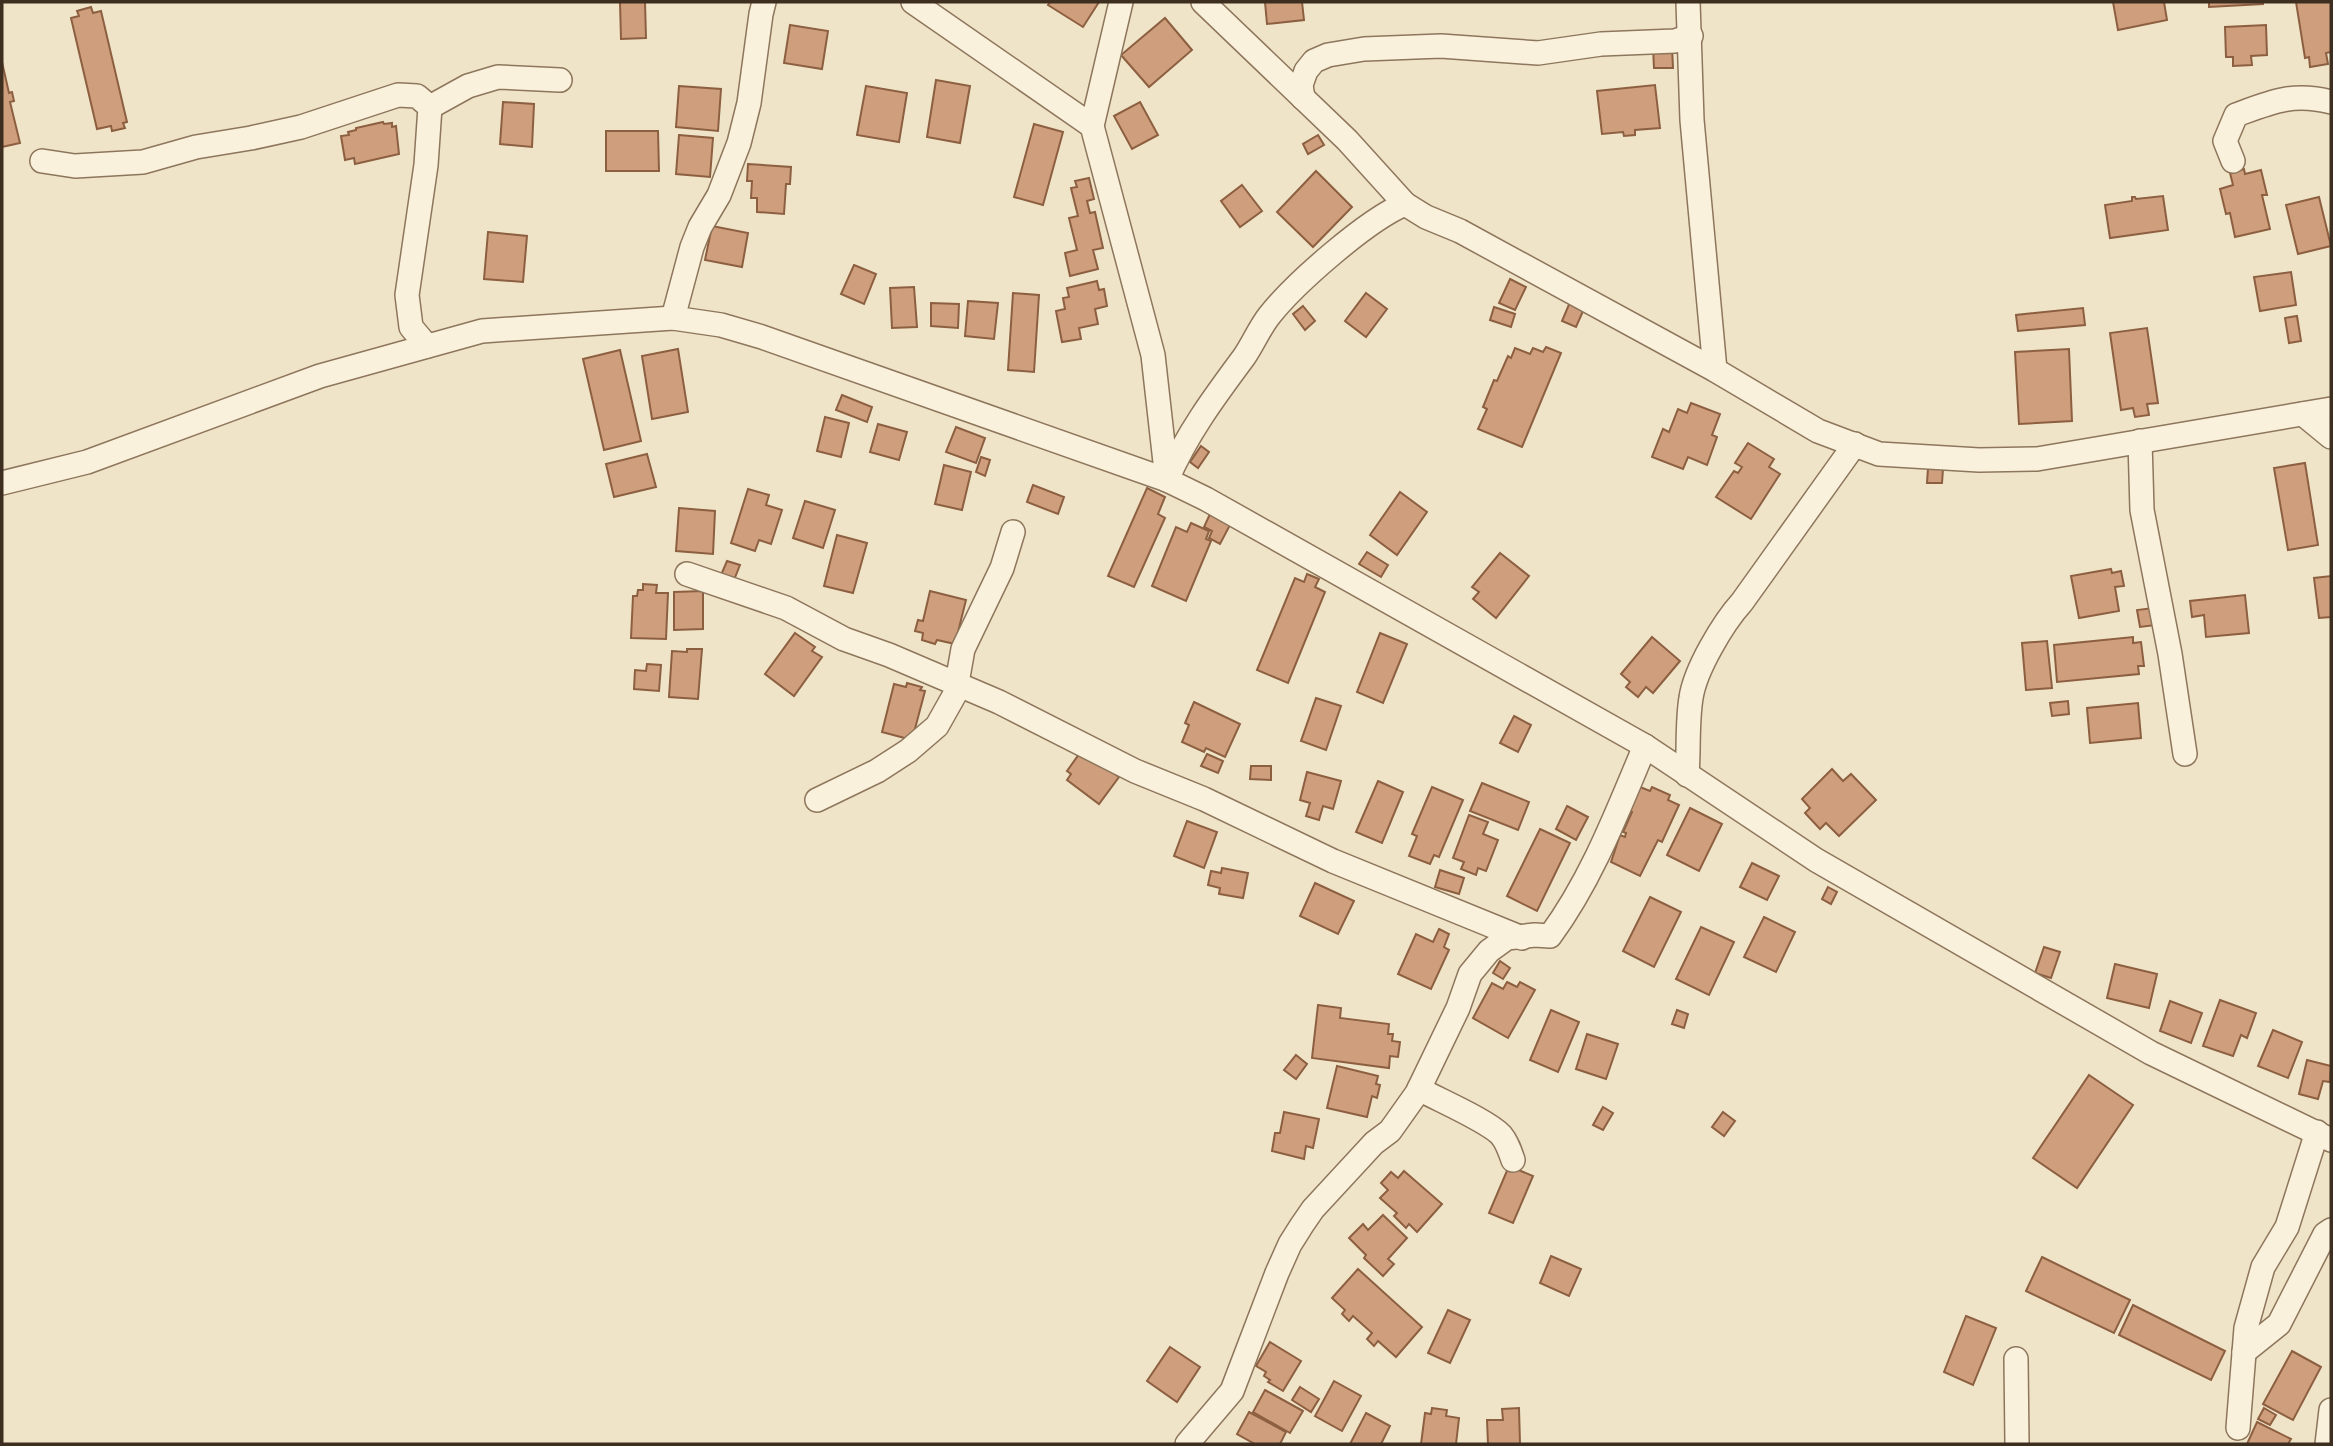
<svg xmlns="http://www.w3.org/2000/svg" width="2333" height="1446" font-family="'IBM Plex Serif',serif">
<rect width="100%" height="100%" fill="#f0e4c8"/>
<g fill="#cf9f7d" stroke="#8d5f41" stroke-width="2">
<polygon points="620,2 645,2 646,38 621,39"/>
<polygon points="1050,2 1099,2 1083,27 1048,5"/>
<polygon points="1265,2 1302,2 1304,20 1267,24"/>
<polygon points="2113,2 2164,2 2167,20 2118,30"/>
<polygon points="2209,2 2263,2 2263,4 2209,7"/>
<polygon points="2296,2 2331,2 2331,52 2326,53 2328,64 2310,67 2309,57 2305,58"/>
<polygon points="91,7 93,13 101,11 127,122 123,123 125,128 112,131 111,126 97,129 71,18 79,16 77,11"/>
<polygon points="1165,18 1192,50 1149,87 1121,55"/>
<polygon points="790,25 828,31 822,69 784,63"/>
<polygon points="2266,25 2267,55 2251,56 2252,65 2233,66 2233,57 2226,57 2225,27"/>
<polygon points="1672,47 1673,68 1654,68 1653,48"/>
<polygon points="2,62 9,93 12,92 14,101 10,102 20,143 2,147"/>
<polygon points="936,80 970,86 960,143 927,137"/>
<polygon points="1655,85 1660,128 1635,130 1635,135 1624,136 1623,132 1602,134 1597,91"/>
<polygon points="679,86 721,89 718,131 676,127"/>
<polygon points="866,86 907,93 899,142 857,135"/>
<polygon points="503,102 534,104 532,147 500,144"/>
<polygon points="1140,102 1158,135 1132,149 1114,116"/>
<polygon points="383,122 384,124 392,123 392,127 396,126 399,154 355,164 354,158 345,160 341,136 349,135 348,132 356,130 356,128"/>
<polygon points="1034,124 1063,132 1043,205 1014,197"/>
<polygon points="606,131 658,131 659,171 606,171"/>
<polygon points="679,135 713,138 710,177 676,174"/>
<polygon points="1318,135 1324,145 1308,154 1303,144"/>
<polygon points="748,164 791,167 790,184 786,184 784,214 757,212 757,198 751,198 752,181 747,181"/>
<polygon points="2244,169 2245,174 2261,170 2267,195 2262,195 2270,229 2235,237 2230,213 2226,214 2220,189 2233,185 2230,173"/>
<polygon points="1316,171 1352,207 1313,247 1277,212"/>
<polygon points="1089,178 1094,199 1087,201 1090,213 1095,212 1103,248 1093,250 1098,269 1070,276 1065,253 1077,250 1069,218 1078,216 1071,188 1077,187 1075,181"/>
<polygon points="1242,185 1262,211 1240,227 1221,201"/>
<polygon points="2163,196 2168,230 2110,238 2105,205 2132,201 2132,197 2135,197 2136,199"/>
<polygon points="2319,197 2331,246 2298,254 2286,205"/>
<polygon points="712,226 748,233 742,267 705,260"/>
<polygon points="488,232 527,236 523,282 484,279"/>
<polygon points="854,265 876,274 864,304 841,294"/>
<polygon points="2291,272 2296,305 2260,311 2254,277"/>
<polygon points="1510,279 1526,287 1515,310 1499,303"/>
<polygon points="1097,281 1099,290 1104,289 1107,306 1095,309 1098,324 1079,328 1081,339 1062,342 1056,311 1065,309 1063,298 1069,297 1067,288"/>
<polygon points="914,287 917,327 892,328 890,288"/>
<polygon points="1013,293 1039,295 1034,372 1008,370"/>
<polygon points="1366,293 1387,309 1366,337 1345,321"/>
<polygon points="968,301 998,303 994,339 965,336"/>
<polygon points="1570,302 1584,309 1576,327 1562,321"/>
<polygon points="931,303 959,304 958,328 931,326"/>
<polygon points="1303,306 1315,321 1305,330 1293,314"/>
<polygon points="1494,307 1515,314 1511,327 1490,320"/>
<polygon points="2083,308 2085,325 2018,331 2016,315"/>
<polygon points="2297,316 2301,341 2289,343 2285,318"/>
<polygon points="2147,328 2158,403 2147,404 2149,415 2135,417 2133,408 2121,410 2110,333"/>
<polygon points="1546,347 1561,353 1522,447 1478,429 1487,409 1483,407 1494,380 1497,381 1508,356 1511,358 1515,348 1530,354 1533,348 1543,352"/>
<polygon points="678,349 688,412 652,419 642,356"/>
<polygon points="2069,349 2072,421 2019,424 2015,352"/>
<polygon points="620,350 641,441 604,450 583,359"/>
<polygon points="842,395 872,407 867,422 836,410"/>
<polygon points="1691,403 1720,414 1712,435 1717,437 1707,465 1688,457 1683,469 1652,457 1663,429 1669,432 1678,409 1687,413"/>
<polygon points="825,417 849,423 841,457 817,451"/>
<polygon points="878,424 907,432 899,460 870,452"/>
<polygon points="956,427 985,438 976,463 946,452"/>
<polygon points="1748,443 1774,459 1769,467 1780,474 1751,519 1716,497 1734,471 1738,473 1742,467 1735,463"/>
<polygon points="1201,446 1209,452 1198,468 1190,462"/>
<polygon points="647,454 656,487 614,497 606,464"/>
<polygon points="981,457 990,460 985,476 976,472"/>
<polygon points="2305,463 2318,545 2288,550 2274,468"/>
<polygon points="944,465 971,472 962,510 935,504"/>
<polygon points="1928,468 1943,469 1942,483 1927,483"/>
<polygon points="1033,485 1064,497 1058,514 1027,502"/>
<polygon points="1147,488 1165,497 1158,514 1165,518 1134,587 1108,576"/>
<polygon points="748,489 769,495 766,505 782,510 771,544 759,540 755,551 731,543"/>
<polygon points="1400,492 1427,512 1397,555 1370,535"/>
<polygon points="805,501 835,510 823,548 793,538"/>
<polygon points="679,508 715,511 713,554 676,551"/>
<polygon points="1210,514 1230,525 1220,544 1209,538 1212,531 1204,527"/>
<polygon points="1191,523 1209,531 1206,539 1211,541 1186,601 1152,586 1176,527 1187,532"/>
<polygon points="837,535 867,543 853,593 824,586"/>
<polygon points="1367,552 1388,565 1381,577 1359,564"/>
<polygon points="1500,553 1529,576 1496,618 1473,599 1479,592 1472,587"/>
<polygon points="727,561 740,565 734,580 721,575"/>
<polygon points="2111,569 2112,573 2121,571 2124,586 2115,587 2119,611 2079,618 2071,576"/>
<polygon points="1307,574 1319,579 1315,587 1325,592 1288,683 1257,670 1295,578 1304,582"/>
<polygon points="2331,576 2331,617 2319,618 2314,578"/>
<polygon points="643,584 657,585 656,593 668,593 666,639 631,638 633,596 637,596 638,590 643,590"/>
<polygon points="703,591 703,629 674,630 674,592"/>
<polygon points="930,591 966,600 955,644 937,640 935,644 922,640 923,633 915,631 918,620 923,621"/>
<polygon points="2245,595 2249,633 2206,637 2204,615 2192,617 2190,601"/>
<polygon points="2153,608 2156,625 2140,627 2137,610"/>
<polygon points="795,633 815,647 812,651 822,657 794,696 765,674"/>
<polygon points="1380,633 1407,644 1383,703 1357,692"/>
<polygon points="1652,637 1680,661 1653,693 1646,687 1638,697 1626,687 1630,682 1621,674"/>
<polygon points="2133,637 2133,643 2141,642 2144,666 2138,666 2139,674 2057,682 2054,645"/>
<polygon points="2047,641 2052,688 2026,690 2022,643"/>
<polygon points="687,649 702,649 698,699 669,697 672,651 687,652"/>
<polygon points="647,664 661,665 659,691 634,689 635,670 646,671"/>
<polygon points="907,683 922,687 920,690 925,691 912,740 882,732 894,684 906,687"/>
<polygon points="1316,698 1341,706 1326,750 1301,741"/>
<polygon points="2068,701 2069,714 2052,716 2050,703"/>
<polygon points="1194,702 1240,724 1225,757 1206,748 1204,752 1182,742 1189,725 1185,723"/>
<polygon points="2138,703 2141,738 2090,743 2087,708"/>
<polygon points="1514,716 1531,725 1518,752 1500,743"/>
<polygon points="1082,750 1119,777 1099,804 1067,780 1071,774 1067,771"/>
<polygon points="1207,754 1223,761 1218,773 1201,766"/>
<polygon points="1251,766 1271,766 1271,780 1250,779"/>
<polygon points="1832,769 1843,781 1851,774 1876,800 1839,836 1826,823 1820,829 1805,813 1810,808 1802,799"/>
<polygon points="1307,772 1341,781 1333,809 1323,806 1319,820 1306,816 1310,803 1300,800"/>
<polygon points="1378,781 1403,792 1382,843 1356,832"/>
<polygon points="1482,783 1529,802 1518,830 1470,811"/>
<polygon points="1432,787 1463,800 1439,857 1434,855 1430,864 1409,856 1417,836 1412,834"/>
<polygon points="1640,787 1650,791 1652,787 1670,795 1668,800 1679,805 1662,842 1658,840 1640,876 1611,862 1620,835 1625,837 1626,833 1623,832 1632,812 1629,811"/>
<polygon points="1567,806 1588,817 1576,840 1556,829"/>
<polygon points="1690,808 1722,824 1699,871 1667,855"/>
<polygon points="1469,815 1488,822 1483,834 1498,840 1486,871 1478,868 1476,875 1461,869 1464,862 1453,858"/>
<polygon points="1187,821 1217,832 1204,868 1174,856"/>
<polygon points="1540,829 1570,843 1537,911 1507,896"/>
<polygon points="1752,863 1779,876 1767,900 1740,887"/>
<polygon points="1222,868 1248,873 1243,898 1219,894 1220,888 1208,885 1211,871 1221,873"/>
<polygon points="1440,870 1464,878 1459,894 1435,887"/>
<polygon points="1315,883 1354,901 1338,934 1300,916"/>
<polygon points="1828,887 1837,892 1831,904 1822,899"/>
<polygon points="1650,897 1681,912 1654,967 1623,951"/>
<polygon points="1764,917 1795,932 1776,972 1744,957"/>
<polygon points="1701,927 1734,942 1709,995 1676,979"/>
<polygon points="1439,929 1449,934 1444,947 1449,950 1431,989 1398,974 1416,934 1433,942"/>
<polygon points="2044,947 2060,952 2051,978 2035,973"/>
<polygon points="1500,961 1510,968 1503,979 1493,973"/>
<polygon points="2115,964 2157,974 2149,1008 2107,998"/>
<polygon points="1507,982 1517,987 1520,982 1535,990 1508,1038 1473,1018 1492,983 1503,989"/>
<polygon points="2220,1000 2256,1013 2247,1038 2241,1035 2233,1056 2203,1046"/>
<polygon points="2170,1001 2202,1013 2191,1043 2160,1031"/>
<polygon points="1318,1005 1341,1008 1340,1018 1389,1024 1388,1034 1393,1034 1392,1041 1400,1042 1398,1057 1390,1056 1389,1068 1312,1058"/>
<polygon points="1551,1010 1579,1022 1558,1072 1530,1060"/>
<polygon points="1677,1010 1688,1014 1684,1028 1672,1024"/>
<polygon points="2273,1030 2302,1042 2288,1078 2258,1066"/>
<polygon points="1587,1034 1618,1044 1606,1079 1576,1069"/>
<polygon points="1296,1055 1307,1064 1296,1079 1284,1070"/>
<polygon points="2307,1060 2331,1066 2330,1082 2323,1081 2318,1099 2299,1094"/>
<polygon points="1337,1066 1378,1076 1376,1084 1380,1085 1377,1098 1372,1096 1367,1117 1327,1108"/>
<polygon points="2089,1075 2133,1105 2077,1188 2033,1158"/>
<polygon points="1603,1107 1613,1113 1603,1130 1593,1125"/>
<polygon points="1284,1112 1319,1119 1313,1148 1306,1146 1304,1159 1272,1151 1275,1133 1280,1133"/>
<polygon points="1723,1112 1735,1121 1724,1136 1712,1127"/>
<polygon points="1509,1166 1533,1176 1513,1223 1489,1213"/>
<polygon points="1404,1171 1442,1204 1417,1232 1409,1224 1406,1228 1394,1216 1397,1213 1380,1198 1388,1190 1381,1183 1391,1172 1398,1178"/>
<polygon points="1383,1215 1407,1238 1388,1259 1394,1264 1383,1276 1364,1258 1366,1255 1349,1238 1363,1224 1368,1230"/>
<polygon points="1551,1256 1581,1269 1569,1296 1540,1283"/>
<polygon points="2042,1257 2130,1300 2114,1333 2026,1291"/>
<polygon points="1358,1269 1422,1327 1396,1357 1378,1341 1374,1346 1367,1339 1372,1333 1353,1316 1349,1321 1342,1314 1345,1310 1332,1298"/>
<polygon points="2133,1305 2225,1351 2211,1380 2119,1335"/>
<polygon points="1448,1310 1470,1320 1450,1363 1428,1353"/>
<polygon points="1966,1316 1996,1328 1973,1385 1944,1372"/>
<polygon points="1270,1342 1301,1361 1283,1391 1268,1382 1270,1380 1264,1376 1266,1372 1256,1366"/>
<polygon points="1170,1347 1200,1367 1177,1402 1147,1381"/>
<polygon points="2292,1351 2321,1367 2293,1420 2263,1404"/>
<polygon points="1334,1381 1361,1396 1342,1431 1315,1416"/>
<polygon points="1300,1387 1319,1399 1311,1412 1292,1400"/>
<polygon points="1265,1390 1303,1411 1290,1433 1253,1412"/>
<polygon points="1432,1408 1447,1410 1446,1416 1459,1418 1456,1444 1421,1444 1425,1413 1431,1414"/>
<polygon points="1519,1408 1520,1444 1488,1444 1487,1420 1503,1420 1502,1409"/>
<polygon points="2264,1408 2276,1415 2270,1425 2258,1419"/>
<polygon points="1249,1412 1286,1432 1280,1444 1255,1444 1237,1434"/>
<polygon points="1366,1413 1390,1426 1381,1444 1350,1444"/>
<polygon points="2257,1422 2291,1439 2288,1444 2247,1444"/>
</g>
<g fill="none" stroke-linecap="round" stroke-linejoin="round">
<g stroke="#8d765c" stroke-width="26">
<g id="street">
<polyline points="913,2 1092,126 1153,355 1167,480"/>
<polyline points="1203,2 1347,140 1405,204 1426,217 1460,231 1715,370 1818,431 1879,454 1979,460 2037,459 2331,409"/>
<polyline points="1688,2 1692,120 1715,370"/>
<polyline points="1303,98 1301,85 1306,71 1314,61 1328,55 1364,49 1441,46 1538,53 1601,44 1675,41 1691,36"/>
<polyline points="430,107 468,86 498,77 560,80"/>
<polyline points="1092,126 1121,2"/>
<polyline points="42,161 75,166 143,162 196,147 251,138 301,127 398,95 417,96 430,107 426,165 407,295 411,327 427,346"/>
<path d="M2233,161L2225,141L2236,115C2271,102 2293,92 2331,102"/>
<polyline points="673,318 692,247 700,227 719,195 739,143 749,103 761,14 764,2"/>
<polyline points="2303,414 2331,437"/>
<polyline points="2140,441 2142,510 2170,654 2185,754"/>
<path d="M1167,480C1186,435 1215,396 1244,357C1253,344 1259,329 1269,316C1295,283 1367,220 1405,204"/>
<polyline points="2,483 87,462 320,376 482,331 673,318 721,325 762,337 1167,480 1206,499 1645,746 1816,860 2151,1053 2331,1140"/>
<polyline points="687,574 786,608 844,639 889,655 999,702 1135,771 1204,799 1333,861 1522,938"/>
<path d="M1687,775C1689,749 1687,722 1691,698C1695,670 1723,623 1742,602L1855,444"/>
<polyline points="817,800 877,771 908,751 937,726 955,694 963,649 1002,568 1013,532"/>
<path d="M1419,1089C1439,1100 1488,1121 1501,1135C1507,1142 1510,1151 1513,1160"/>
<polyline points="2244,1352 2279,1324 2325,1234 2331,1230"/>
<polyline points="2016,1359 2017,1444"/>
<polyline points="2238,1428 2246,1328 2263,1267 2287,1227 2317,1132"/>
<path d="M1187,1444L1232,1391L1277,1273L1290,1244L1302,1225L1313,1209L1374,1143L1390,1131L1417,1093L1458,1008L1470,974L1489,951L1507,938L1535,935L1550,936C1592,879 1618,810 1645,746"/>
<polyline points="2327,1444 2331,1410"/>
</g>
</g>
<use href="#street" stroke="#faf1dc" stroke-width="23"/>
</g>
<rect width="2333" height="1446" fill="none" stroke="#3d2e20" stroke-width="7"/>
</svg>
